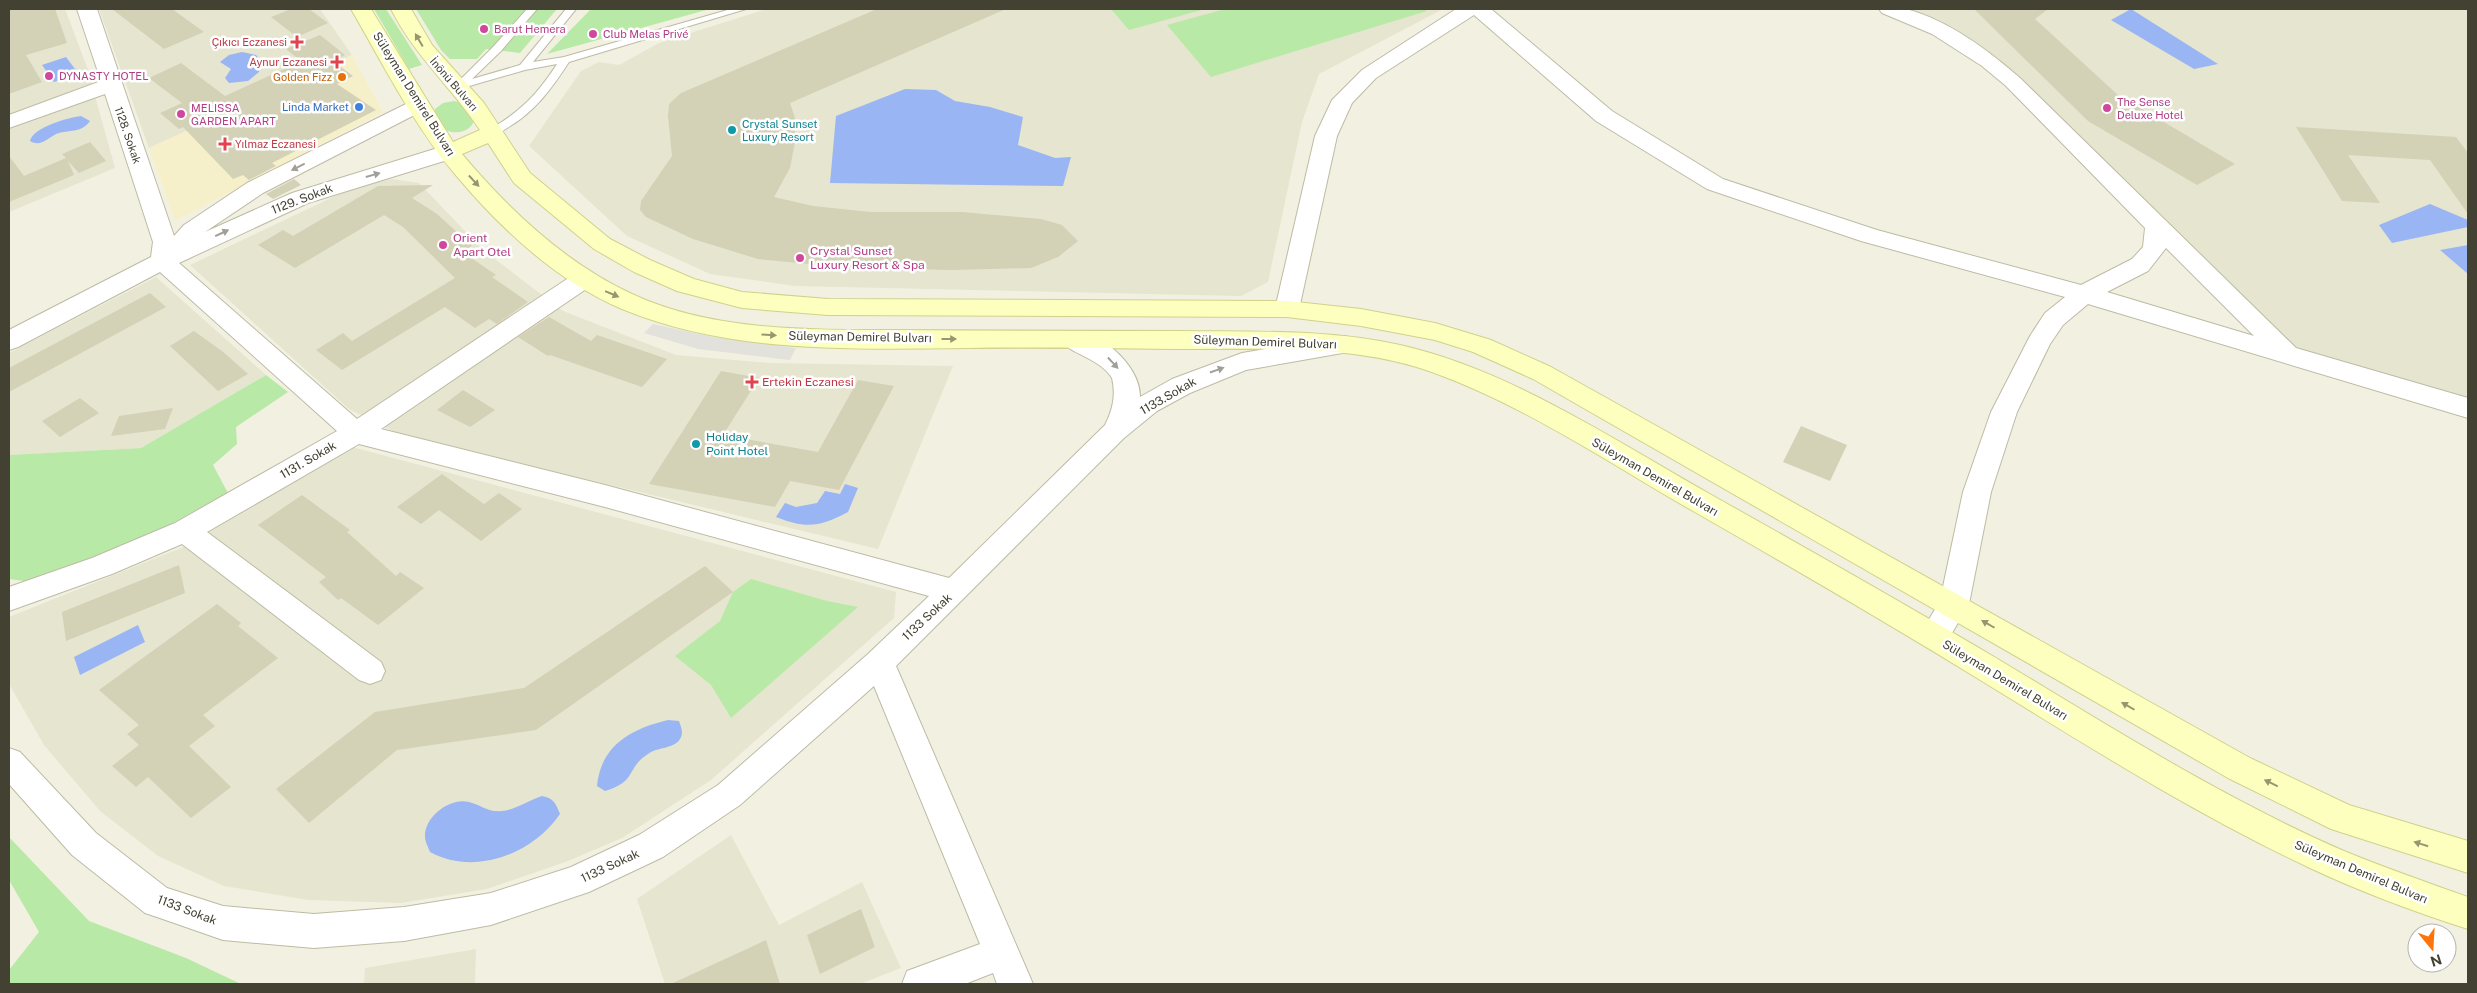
<svg xmlns="http://www.w3.org/2000/svg" width="2477" height="993" font-family="'Public Sans',sans-serif">
<rect width="100%" height="100%" fill="#f2f1e1"/>
<g fill="#e6e5cf">
<polygon points="9,9 65,9 93,83 9,114"/>
<polygon points="99,9 320,9 352,55 149,148"/>
<polygon points="766,9 1443,9 1319,74 1302,122 1268,282 1241,296 795,286 710,274 627,236 529,146 581,71 599,62 619,65 659,43"/>
<polygon points="1898,9 2468,9 2468,409 2297,357 1999,63"/>
<polygon points="95,96 115,168 9,212 9,128"/>
<polygon points="392,179 419,183 483,250 563,311 676,355 771,363 953,366 878,549 401,435 349,409 190,265 354,187"/>
<polygon points="156,277 266,375 141,448 9,455 9,353"/>
<polygon points="352,447 896,592 894,618 711,780 622,838 568,861 487,889 401,903 308,900 224,886 158,856 100,811 44,745 9,684 9,617 181,548"/>
<polygon points="731,835 779,925 862,882 901,968 860,984 665,984 637,899"/>
<polygon points="476,949 475,984 364,984 365,968"/>
</g>
<polygon fill="#f6f0ca" points="352,55 383,112 175,221 149,148"/>
<g fill="#b9e9a7">
<polygon points="374,9 386,9 422,65 409,69"/>
<polygon points="416,9 557,9 520,53 486,49 477,59 450,59 441,50"/>
<polygon points="591,9 710,9 547,54"/>
<polygon points="1111,9 1205,9 1129,30"/>
<polygon points="1225,9 1424,9 1427,11 1211,77 1167,25"/>
<path d="M454,101L461,103L474,120C471,132 456,135 446,130L435,112V109L443,103Z"/>
<polygon points="266,375 288,392 236,427 237,444 213,465 228,493 144,539 31,582 9,579 9,455 141,448"/>
<polygon points="751,579 827,601 858,607 731,718 711,685 675,656 720,621 733,592"/>
<polygon points="9,837 89,921 186,958 241,984 9,984 9,970 39,932 9,880"/>
</g>
<polygon fill="#e2e1db" points="653,324 713,337 796,348 790,360 698,349 644,333"/>
<g fill="#99b5f4">
<polygon points="2131,9 2218,64 2194,69 2111,20"/>
<polygon points="242,52 256,55 260,60 259,72 248,81 229,83 225,78 231,69 220,62 229,55"/>
<polygon points="66,57 78,73 54,82 42,65"/>
<polygon points="905,89 936,90 955,101 990,107 1023,117 1018,145 1055,158 1071,157 1063,186 830,183 836,116"/>
<path d="M81,116L90,121C81,134 69,129 56,134C47,139 40,147 30,141C33,127 68,118 81,116Z"/>
<polygon points="2430,204 2468,220 2468,227 2392,243 2379,225"/>
<polygon points="2468,245 2468,274 2440,250"/>
<path d="M845,484L858,488L848,512C820,527 806,529 776,517L785,503L796,507L817,503L825,491L840,494Z"/>
<polygon points="138,625 145,642 80,675 74,657"/>
<path d="M668,720L679,721C681,727 684,733 680,739C674,749 657,747 648,754C625,769 638,781 605,791L597,786C601,745 631,729 668,720Z"/>
<path d="M542,796C554,798 556,804 560,814C532,855 474,876 430,852C428,847 425,841 425,837C424,817 450,797 469,802C481,805 489,813 502,811C515,810 529,800 542,796Z"/>
</g>
<g fill="#d3d1b6">
<polygon points="9,9 55,9 67,43 26,55 42,82 9,94"/>
<polygon points="112,9 172,9 204,32 164,49"/>
<polygon points="291,9 309,9 328,23 297,37 271,17"/>
<polygon points="877,9 1006,9 790,103 795,118 795,142 790,168 774,197 813,206 870,212 962,212 1041,219 1062,225 1078,241 1058,257 1031,268 951,270 841,267 758,259 693,239 646,217 640,210 641,201 672,156 668,116 669,104 681,93"/>
<polygon points="1974,9 2048,9 2035,19 2118,95 2235,164 2197,185 2088,121"/>
<polygon points="320,35 345,55 333,61 353,76 337,84 376,110 272,163 276,166 249,180 243,175 233,179 183,127 179,129 160,113 182,103 149,78 181,63 225,96 301,61 286,49"/>
<polygon points="2296,127 2456,137 2468,153 2468,214 2430,160 2348,155 2380,203 2342,201"/>
<polygon points="90,142 106,161 79,173 68,161 74,175 9,202 9,156 24,176 66,158 62,154"/>
<polygon points="294,179 301,185 273,199 266,194"/>
<polygon points="433,185 412,198 437,214 472,246 461,251 496,275 492,277 528,302 497,324 489,319 475,328 445,307 342,370 316,350 343,333 352,341 455,278 403,227 384,215 295,268 258,245 283,230 293,236 378,186"/>
<polygon points="150,293 166,307 9,392 9,368"/>
<polygon points="549,317 591,341 597,335 667,359 642,387 550,355 548,356 518,337"/>
<polygon points="194,331 222,351 248,374 218,391 170,346"/>
<polygon points="721,371 759,378 723,435 818,452 858,380 894,386 839,490 790,481 775,507 649,484"/>
<polygon points="463,390 495,410 470,427 437,410"/>
<polygon points="80,398 99,413 60,437 42,421"/>
<polygon points="173,408 165,429 111,436 119,416"/>
<polygon points="1801,426 1847,445 1830,481 1783,462"/>
<polygon points="442,474 484,504 499,493 522,509 481,541 439,510 421,524 397,507"/>
<polygon points="302,495 350,530 347,532 396,576 400,572 424,588 378,625 341,598 338,600 319,582 326,577 258,525"/>
<polygon points="179,565 185,593 66,641 62,612"/>
<polygon points="705,566 733,592 536,730 397,750 309,823 276,789 375,712 524,688"/>
<polygon points="217,604 241,623 238,626 278,658 203,715 215,726 189,746 231,787 191,818 148,777 136,787 112,766 139,745 127,734 139,725 99,690"/>
<polygon points="861,909 875,947 820,974 807,935"/>
<polygon points="766,940 780,984 671,984"/>
</g>
<g fill="none" stroke-linecap="round" stroke-linejoin="round">
<g stroke="#bdbba4" stroke-width="2">
<path id="service" d="M527,9H537L501,51L472,79L520,65L566,9H576L533,62L564,57L731,9H746L569,62C552,88 535,112 507,128C501,132 496,136 489,134V130C521,111 537,95 557,64L525,70L459,89L454,86L493,47Z"/>
</g>
<g stroke="#bdbba4" stroke-width="2">
<g id="minor">
<path d="M77,9H97L174,236L184,225L247,183L412,101L419,99L426,101L430,105L426,109L263,193L205,232L292,193L441,147L449,145L457,147L460,152L457,157L308,203L179,263L357,419L576,273L584,271L592,273L596,279L592,285L381,429L605,485L949,578L1105,425C1113,409 1116,395 1112,378C1099,357 1068,354 1060,339L1063,333C1094,324 1141,364 1140,397L1172,379L1242,353L1345,336L1354,339L1358,345L1354,351L1246,370L1190,393L1157,411L1124,438L896,666L1033,984H997L993,973L965,984H902L907,971L980,944L874,686L740,805L663,857L589,892L491,925L404,941L314,948L223,940L157,917L145,913L72,855L9,784V748L20,752L96,833L167,888L223,906L314,914L404,907L491,893L571,867L639,835L718,785L868,654L929,596L605,507L359,444L207,532L381,662L385,671L381,680L370,684L359,680L182,544L112,574L9,611V587L92,558L175,523L337,431L160,272L18,347L9,350V330L151,257L153,242L105,94L9,128V115L101,81Z"/>
<path d="M1456,9H1491L1612,111L1723,179L1877,230L2081,285L2132,259L2143,247L2145,228L2006,86L1982,66L1932,34L1882,13L1879,9C1887,8 1899,7 1906,9C1948,20 1988,50 2020,78L2296,348L2468,398V418L2088,304L2063,325L2050,344L2017,412L1991,492L1969,604L1945,645L1934,649L1923,645L1919,636L1940,601L1963,492L1991,412L2030,336L2045,313L2065,297L1861,241L1707,189L1596,121L1474,15L1376,78L1352,103L1337,136L1299,309L1296,315L1287,317L1278,315L1275,309L1315,136L1332,100L1362,70ZM2166,248L2254,336L2107,292L2148,271Z"/>
</g>
</g>
<g stroke="#d0d18c" stroke-width="2">
<path id="secondary" d="M351,9H371L453,142L480,130C452,88 414,55 391,9H411L432,45L484,103L530,173L610,239L650,260L694,279L742,292L828,299L1287,301L1361,309L1435,323L1491,340L1551,367L2250,758L2349,805L2468,841V873L2331,829L2228,778L1533,379L1473,352L1435,340L1361,326L1287,317L828,315L742,308L677,291L634,272L594,249L514,183L488,143L462,154C509,210 565,263 632,294C711,331 807,330 893,330C988,331 1084,331 1180,331C1254,332 1328,329 1400,345C1508,369 1612,439 1708,493C1804,547 1901,602 1996,658C2109,726 2222,798 2344,851C2385,868 2426,882 2468,897V929C2415,912 2361,892 2310,868C2197,815 2091,748 1985,683C1889,624 1791,567 1693,511C1606,461 1521,403 1426,370C1346,343 1257,350 1174,349C1105,348 1036,347 968,348C852,349 731,354 622,309C556,281 499,227 454,173C413,124 383,64 351,9Z"/>
</g>
<use href="#service" fill="#fff" fill-rule="evenodd"/>
<use href="#minor" fill="#fff" fill-rule="evenodd"/>
<use href="#secondary" fill="#fdffbe" fill-rule="evenodd"/>
</g>
<defs><path id="oneway-solid" d="M-6-.8H1V-3.2L6.5 0L1 3.2V.8H-6Z" transform="scale(1.25)"/></defs>
<g fill="#979671">
<use href="#oneway-solid" transform="translate(419 40) rotate(-120)"/>
<use href="#oneway-solid" transform="translate(474 181) rotate(47)"/>
<use href="#oneway-solid" transform="translate(612 294) rotate(23)"/>
<use href="#oneway-solid" transform="translate(769 335) rotate(4)"/>
<use href="#oneway-solid" transform="translate(949 339)"/>
<use href="#oneway-solid" transform="translate(1988 624) rotate(-150)"/>
<use href="#oneway-solid" transform="translate(2128 706) rotate(-150)"/>
<use href="#oneway-solid" transform="translate(2271 783) rotate(-154)"/>
<use href="#oneway-solid" transform="translate(2421 844) rotate(-162)"/>
</g>
<g fill="#a1a098">
<use href="#oneway-solid" transform="translate(298 167) rotate(153)"/>
<use href="#oneway-solid" transform="translate(373 175) rotate(-16)"/>
<use href="#oneway-solid" transform="translate(222 233) rotate(-25)"/>
<use href="#oneway-solid" transform="translate(1113 363) rotate(47)"/>
<use href="#oneway-solid" transform="translate(1217 370) rotate(-19)"/>
</g>
<g fill="#d1479c" stroke="#fff" stroke-width="2">
<circle cx="484" cy="29" r="5"/>
<circle cx="593" cy="34" r="5"/>
<circle cx="49" cy="76" r="5"/>
<circle cx="2107" cy="108" r="5"/>
<circle cx="181" cy="114" r="5"/>
<circle cx="443" cy="245" r="5"/>
<circle cx="800" cy="258" r="5"/>
</g>
<g fill="#e0444e" stroke="#fff" stroke-width="2">
<path d="M294.5 34.5h5v5h5v5h-5v5h-5v-5h-5v-5h5z"/>
<path d="M334.5 54.5h5v5h5v5h-5v5h-5v-5h-5v-5h5z"/>
<path d="M222.5 136.5h5v5h5v5h-5v5h-5v-5h-5v-5h5z"/>
<path d="M749.5 374.5h5v5h5v5h-5v5h-5v-5h-5v-5h5z"/>
</g>
<circle fill="#e8710a" stroke="#fff" stroke-width="2" cx="342" cy="77" r="5"/>
<circle fill="#3f7fe0" stroke="#fff" stroke-width="2" cx="359" cy="107" r="5"/>
<g fill="#0f9aa8" stroke="#fff" stroke-width="2">
<circle cx="732" cy="130" r="5"/>
<circle cx="696" cy="444" r="5"/>
</g>
<g text-anchor="middle" stroke-width="5" stroke-linejoin="round" paint-order="stroke">
<g font-size="11" fill="#b23c85" stroke="#fff" text-anchor="start">
<text x="494" y="33">Barut Hemera</text>
<text x="603" y="38">Club Melas Privé</text>
<text x="59" y="80">DYNASTY HOTEL</text>
<text x="2117" y="106">The Sense<tspan x="2117" dy="13">Deluxe Hotel</tspan></text>
<text x="191" y="112">MELISSA<tspan x="191" dy="13">GARDEN APART</tspan></text>
</g>
<g font-size="11" fill="#be3a42" stroke="#fff" text-anchor="end">
<text x="287" y="46">Çıkıcı Eczanesi</text>
<text x="327" y="66">Aynur Eczanesi</text>
<text x="235" y="148" text-anchor="start">Yılmaz Eczanesi</text>
</g>
<g font-size="11" fill="#c56008" stroke="#fff" text-anchor="end">
<text x="332" y="81">Golden Fizz</text>
</g>
<g font-size="11" fill="#434132" stroke="#fff">
<text transform="translate(454 84) rotate(49)" y="4">İnönü Bulvarı</text>
<text transform="translate(128 135) rotate(71)" y="4">1128. Sokak</text>
</g>
<g font-size="11" fill="#366cbe" stroke="#fff" text-anchor="end">
<text x="349" y="111">Linda Market</text>
</g>
<g font-size="11" fill="#0d838f" stroke="#fff" text-anchor="start">
<text x="742" y="128">Crystal Sunset<tspan x="742" dy="13">Luxury Resort</tspan></text>
</g>
<g font-size="12" fill="#434132" stroke="#fff">
<text transform="translate(414 94) rotate(58)" y="4">Süleyman Demirel Bulvarı</text>
<text transform="translate(302 199) rotate(-21)" y="4">1129. Sokak</text>
<text transform="translate(860 337) rotate(1)" y="4">Süleyman Demirel Bulvarı</text>
<text transform="translate(1265 342) rotate(2)" y="4">Süleyman Demirel Bulvarı</text>
<text transform="translate(1168 396) rotate(-30)" y="4">1133.Sokak</text>
<text transform="translate(308 460) rotate(-30)" y="4">1131. Sokak</text>
<text transform="translate(1655 477) rotate(30)" y="4">Süleyman Demirel Bulvarı</text>
<text transform="translate(927 617) rotate(-43)" y="4">1133 Sokak</text>
<text transform="translate(2005 680) rotate(31)" y="4">Süleyman Demirel Bulvarı</text>
<text transform="translate(610 866) rotate(-25)" y="4">1133 Sokak</text>
<text transform="translate(2361 872) rotate(23)" y="4">Süleyman Demirel Bulvarı</text>
<text transform="translate(187 910) rotate(21)" y="4">1133 Sokak</text>
</g>
<g font-size="12" fill="#b23c85" stroke="#fff" text-anchor="start">
<text x="453" y="242">Orient<tspan x="453" dy="14">Apart Otel</tspan></text>
<text x="810" y="255">Crystal Sunset<tspan x="810" dy="14">Luxury Resort &amp; Spa</tspan></text>
</g>
<g font-size="12" fill="#be3a42" stroke="#fff" text-anchor="start">
<text x="762" y="386">Ertekin Eczanesi</text>
</g>
<g font-size="12" fill="#0d838f" stroke="#fff" text-anchor="start">
<text x="706" y="441">Holiday<tspan x="706" dy="14">Point Hotel</tspan></text>
</g>
</g>
<rect width="2477" height="993" fill="none" stroke="#434132" stroke-width="20"/>
<g transform="translate(2432 948) rotate(162)"><circle r="24" fill="#ffffff" stroke="#b4b3ad"/>
<path d="M0-4L9 19L0 12L-9 19Z" fill="#ff730b"/>
<text y="-8" font-size="14" font-weight="bold" text-anchor="middle" fill="#434132">N</text>
</g>
</svg>
